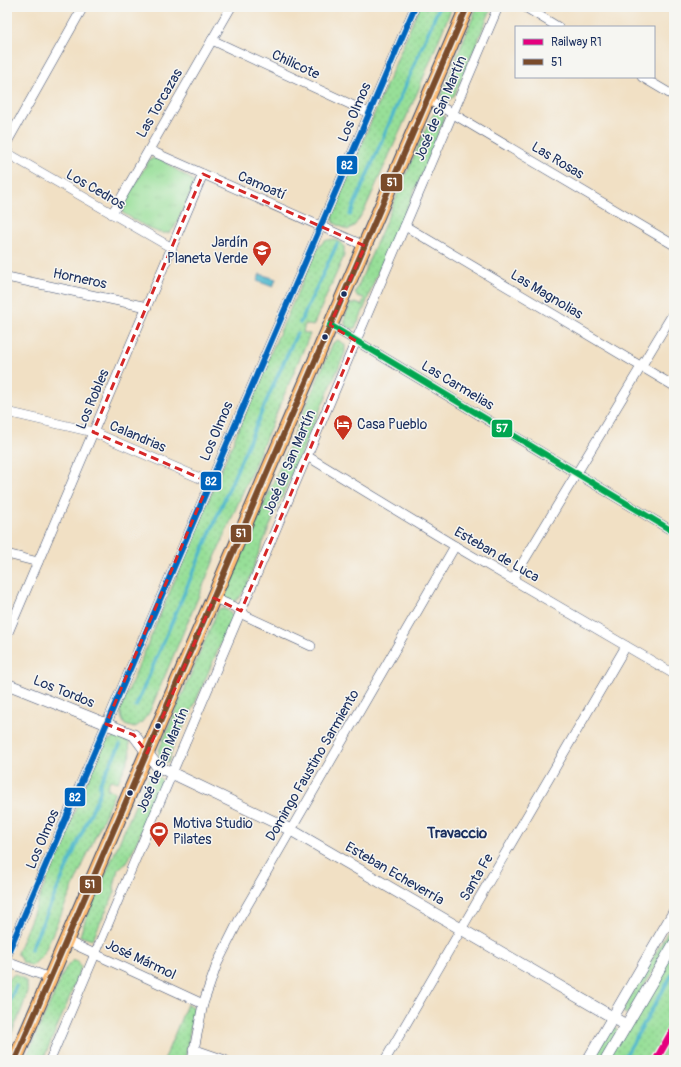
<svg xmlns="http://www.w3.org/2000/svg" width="681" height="1067" font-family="Pangolin,sans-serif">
<defs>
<pattern id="grass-dots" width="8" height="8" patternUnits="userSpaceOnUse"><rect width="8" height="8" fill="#97df98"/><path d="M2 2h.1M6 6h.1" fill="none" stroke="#82c085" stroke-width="1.8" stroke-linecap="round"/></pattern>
<pattern id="park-tufts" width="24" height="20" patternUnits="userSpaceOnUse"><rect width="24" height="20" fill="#97df98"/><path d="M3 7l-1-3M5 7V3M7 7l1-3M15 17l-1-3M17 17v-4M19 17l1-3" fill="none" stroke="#82c085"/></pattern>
<pattern id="water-waves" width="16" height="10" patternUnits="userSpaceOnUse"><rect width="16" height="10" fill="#4eb7cc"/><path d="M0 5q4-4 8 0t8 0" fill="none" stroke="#4095a9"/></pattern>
</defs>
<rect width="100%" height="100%" fill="#f6f6f2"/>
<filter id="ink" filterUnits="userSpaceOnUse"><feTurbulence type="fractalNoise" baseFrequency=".025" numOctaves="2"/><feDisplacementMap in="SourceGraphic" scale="8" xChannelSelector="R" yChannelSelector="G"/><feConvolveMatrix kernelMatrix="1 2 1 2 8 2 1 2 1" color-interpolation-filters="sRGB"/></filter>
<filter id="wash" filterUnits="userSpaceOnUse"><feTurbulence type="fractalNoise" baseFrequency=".012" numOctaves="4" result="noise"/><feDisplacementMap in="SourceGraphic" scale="16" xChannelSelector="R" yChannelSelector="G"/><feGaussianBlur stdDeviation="0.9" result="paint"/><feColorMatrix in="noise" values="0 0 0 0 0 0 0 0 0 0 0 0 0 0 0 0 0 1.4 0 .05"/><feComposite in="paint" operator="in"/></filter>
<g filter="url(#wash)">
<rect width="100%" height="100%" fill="#f1e0c4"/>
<g fill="url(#grass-dots)" stroke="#59877b">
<polygon points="419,7 452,7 418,91 365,209 355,225 348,230 334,223 332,215"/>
<polygon points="477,7 492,7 454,96 449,100 441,96"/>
<path d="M436,111L443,113L444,118C425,170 401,221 378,272C370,290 365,310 355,328L348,329L345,324V317L350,304L354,303L362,305L364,298L357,296L355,293L417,149L431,118Z"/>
<polygon points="332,239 341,242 344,246 344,256 313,326 305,324 303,332 310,334 149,713 141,723 134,728 125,725 122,719 120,710 271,352 316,251 324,241"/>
<path d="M338,340L345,345V353C316,420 285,487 258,555C253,568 246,597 233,602L225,600V595L333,343Z"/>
<polygon points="220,608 227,610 233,615 189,717 174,743 168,763 159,759 159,750 217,612"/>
<polygon points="118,736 129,742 130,755 118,782 110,780 107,789 115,792 43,955 32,966 22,962 17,953 87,781 105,742"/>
<polygon points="157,775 162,780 159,792 127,863 118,869 114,887 115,892 92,940 80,936 83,926 144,785 150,776"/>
<polygon points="674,921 674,935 629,1012 626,1014 623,1012 623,1009"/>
<polygon points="674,944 674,1060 606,1060"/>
<polygon points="73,960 78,961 81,967 67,1004 43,1060 25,1060 65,969"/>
<path d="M15,974C20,977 25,978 27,984C30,995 12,1032 7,1043V980Z"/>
<polygon points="187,1004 194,1007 185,1060 164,1060"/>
<polygon points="614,1027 617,1029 617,1032 601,1060 592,1060 611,1028"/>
</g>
<path fill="url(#park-tufts)" stroke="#59877b" d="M154,158L160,159L192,180L194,184L192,190L174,228C171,231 170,233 166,233C156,235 132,218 123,213L121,209L149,160Z"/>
<polygon fill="url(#water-waves)" stroke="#347395" points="260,274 276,279 273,287 257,281"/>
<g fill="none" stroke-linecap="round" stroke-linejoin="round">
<g stroke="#4eb7cc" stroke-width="3.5">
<polyline points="350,215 439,7"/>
<polyline points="300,323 337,244"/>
<polyline points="136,706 269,395 297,333"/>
<polyline points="31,949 100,792 100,783 120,745"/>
<polyline points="7,1007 16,986"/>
<polyline points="623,1060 674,971"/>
</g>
</g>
</g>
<g filter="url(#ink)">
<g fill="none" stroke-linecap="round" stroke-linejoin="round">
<g stroke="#3b4a6d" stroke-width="10">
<g id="minor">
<polyline points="525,7 558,27"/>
<polyline points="212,40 369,113"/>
<polyline points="642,77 674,96"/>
<polyline points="428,99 674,245"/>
<polyline points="7,142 83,7"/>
<polyline points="149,150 365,246"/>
<polyline points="7,153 172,248"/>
<polyline points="112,214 231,7"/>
<polyline points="405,226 674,386"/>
<polyline points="7,277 147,307"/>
<polyline points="330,325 674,532"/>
<polyline points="7,412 93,432 209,482"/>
<polyline points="307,456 455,546 674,674"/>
<polyline points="7,554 38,562"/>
<polyline points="513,579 674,312"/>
<polyline points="214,598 239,609 246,616 311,646"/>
<polyline points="7,635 203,174"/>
<polyline points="67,941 203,1004"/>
<polyline points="7,955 415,7"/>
<polyline points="7,962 50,978"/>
<polyline points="193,1049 225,1060"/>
<polyline points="50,1060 498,7"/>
<polyline points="192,1060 203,1004 217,964 241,916 455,546"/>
<polyline points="385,1060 626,646"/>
</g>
</g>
<g stroke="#3b4a6d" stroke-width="12">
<g id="tertiary">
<polyline points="7,684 134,735 157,766 291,830 626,1025"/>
<polyline points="588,1060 674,912"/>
<polyline points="606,1060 674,944"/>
</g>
</g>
<g stroke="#3b4a6d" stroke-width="16">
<polyline id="primary" points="15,1060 467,7"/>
</g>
<use href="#minor" stroke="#fff" stroke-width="9"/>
<use href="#tertiary" stroke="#fff" stroke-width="11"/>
<use href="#primary" stroke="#febb71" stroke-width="14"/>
<g stroke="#f6f6f2" stroke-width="9">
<polyline id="bus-1" points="15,1060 467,7"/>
</g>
<g stroke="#f6f6f2" stroke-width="9">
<polyline id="bus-2" points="330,325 674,532"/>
</g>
<g stroke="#f6f6f2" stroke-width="9">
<polyline id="bus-3" points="7,955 415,7"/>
</g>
<use href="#bus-1" stroke="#7a4b2a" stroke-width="6"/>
<use href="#bus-2" stroke="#00a651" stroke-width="6"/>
<use href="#bus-3" stroke="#0065bd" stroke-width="6"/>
<g stroke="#f6f6f2" stroke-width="10">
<polyline id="rail-1" points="656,1060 674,1028"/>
</g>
<use href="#rail-1" stroke="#e5007d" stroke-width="7"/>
</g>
</g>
<path fill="none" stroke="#d62828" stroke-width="3" stroke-dasharray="8 5" stroke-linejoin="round" d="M203,174L365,246L330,325L356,341L241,611L214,598L147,753L134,735L106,724L209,482L93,432Z"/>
<defs>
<g id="school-pin" transform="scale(1)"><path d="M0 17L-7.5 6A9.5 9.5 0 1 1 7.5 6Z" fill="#c8321e" stroke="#f6f6f2"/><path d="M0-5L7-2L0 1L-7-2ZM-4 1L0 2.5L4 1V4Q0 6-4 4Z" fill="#fff"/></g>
<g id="hotel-pin" transform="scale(1)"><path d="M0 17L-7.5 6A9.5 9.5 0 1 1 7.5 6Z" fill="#c8321e" stroke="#f6f6f2"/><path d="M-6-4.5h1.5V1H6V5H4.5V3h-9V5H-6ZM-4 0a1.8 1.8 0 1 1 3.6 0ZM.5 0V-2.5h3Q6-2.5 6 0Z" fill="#fff"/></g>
<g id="stadium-pin" transform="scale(1)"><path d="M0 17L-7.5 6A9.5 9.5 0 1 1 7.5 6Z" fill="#c8321e" stroke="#f6f6f2"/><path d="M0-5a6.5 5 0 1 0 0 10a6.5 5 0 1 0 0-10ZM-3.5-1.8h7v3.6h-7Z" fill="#fff"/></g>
</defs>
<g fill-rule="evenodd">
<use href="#school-pin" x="262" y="250"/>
<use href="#hotel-pin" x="343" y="424"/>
<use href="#stadium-pin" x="159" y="831"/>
</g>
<g fill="#1b2f5e" stroke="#f6f6f2" stroke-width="1.5">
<circle cx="344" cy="294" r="3.5"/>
<circle cx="325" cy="337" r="3.5"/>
<circle cx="158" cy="726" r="3.5"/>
<circle cx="130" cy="793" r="3.5"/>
</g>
<g text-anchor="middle" stroke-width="3" stroke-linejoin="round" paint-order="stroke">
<g font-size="14" fill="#1b2f5e" stroke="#f6f6f2">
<text transform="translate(296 64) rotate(25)" y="5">Chilicote</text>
<text transform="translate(159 103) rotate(-60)" y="5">Las Torcazas</text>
<text transform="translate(440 108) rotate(-67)" y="5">José de San Martín</text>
<text transform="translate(354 112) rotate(-67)" y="5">Los Olmos</text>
<text transform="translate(558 160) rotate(31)" y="5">Las Rosas</text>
<text transform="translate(262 185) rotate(24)" y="5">Camoatí</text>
<text transform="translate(96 189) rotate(30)" y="5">Los Cedros</text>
<text transform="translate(80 278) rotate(12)" y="5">Horneros</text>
<text transform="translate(547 294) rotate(31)" y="5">Las Magnolias</text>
<text transform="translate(458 385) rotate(31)" y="5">Las Carmelias</text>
<text transform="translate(92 399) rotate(-67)" y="5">Los Robles</text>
<text transform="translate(216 431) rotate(-67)" y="5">Los Olmos</text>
<text transform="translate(138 436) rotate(23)" y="5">Calandrias</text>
<text transform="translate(289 462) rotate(-67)" y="5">José de San Martín</text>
<text transform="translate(497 554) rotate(30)" y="5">Esteban de Luca</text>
<text transform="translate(64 691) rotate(22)" y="5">Los Tordos</text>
<text transform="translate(162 760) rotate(-67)" y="5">José de San Martín</text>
<text transform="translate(312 765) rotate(-60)" y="5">Domingo Faustino Sarmiento</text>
<text transform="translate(42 839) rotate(-67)" y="5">Los Olmos</text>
<text transform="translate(395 873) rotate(30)" y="5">Esteban Echeverría</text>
<text transform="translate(476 877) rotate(-60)" y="5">Santa Fe</text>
<text transform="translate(141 959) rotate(25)" y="5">José Mármol</text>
</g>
<g font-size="14" fill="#1b2f5e" stroke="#f6f6f2" text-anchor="start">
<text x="248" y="247" text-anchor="end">Jardín<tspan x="248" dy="16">Planeta Verde</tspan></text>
<text x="357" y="429">Casa Pueblo</text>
<text x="173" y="828">Motiva Studio<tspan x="173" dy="16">Pilates</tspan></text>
</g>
<g font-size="15" font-weight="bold" fill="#1b2f5e" stroke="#f6f6f2">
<text x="457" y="838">Travaccio</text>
</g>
</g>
<g stroke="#f6f6f2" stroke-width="1.5">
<rect x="336" y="155" width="22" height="20" rx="4" fill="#0065bd"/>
<rect x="380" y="173" width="23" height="19" rx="4" fill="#7a4b2a"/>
<rect x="491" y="419" width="22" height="19" rx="4" fill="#00a651"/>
<rect x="200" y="471" width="22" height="20" rx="4" fill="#0065bd"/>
<rect x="230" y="524" width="22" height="19" rx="4" fill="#7a4b2a"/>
<rect x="64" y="787" width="22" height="20" rx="4" fill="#0065bd"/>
<rect x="79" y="875" width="23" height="19" rx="4" fill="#7a4b2a"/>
</g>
<g font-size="11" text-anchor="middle" font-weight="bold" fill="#fff">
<text x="347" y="169">82</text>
<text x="392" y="186">51</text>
<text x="502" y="432">57</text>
<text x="211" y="485">82</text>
<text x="241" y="537">51</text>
<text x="75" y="801">82</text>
<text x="90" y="888">51</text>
</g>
<rect width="681" height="1067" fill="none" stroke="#f6f6f2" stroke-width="24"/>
<rect x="515" y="26" width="140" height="52" fill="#f6f6f2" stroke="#9ea6b7"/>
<rect x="523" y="39" width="20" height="6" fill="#e5007d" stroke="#9ea6b7"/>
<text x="551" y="46" font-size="12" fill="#1b2f5e">Railway R1</text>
<rect x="523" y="59" width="20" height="6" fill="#7a4b2a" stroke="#9ea6b7"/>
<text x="551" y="66" font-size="12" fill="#1b2f5e">51</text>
</svg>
